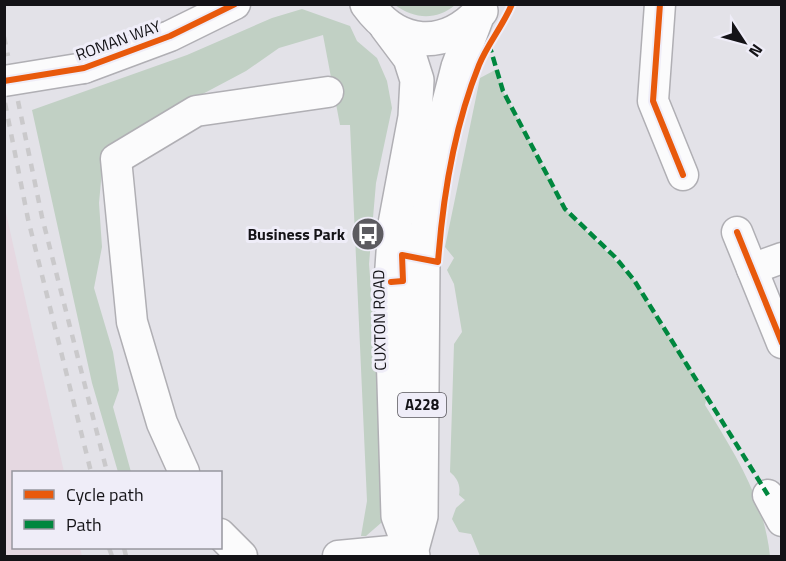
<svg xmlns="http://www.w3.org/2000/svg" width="786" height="561" font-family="'Titillium Web',sans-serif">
<rect width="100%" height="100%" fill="#e3e2e8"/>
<polygon fill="#e5d8e1" points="4,204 64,472 14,472 14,548 80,548 82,556 5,556"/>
<g fill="#c1d0c4">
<path d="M395,5H455C436,21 414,19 395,5Z"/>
<polygon points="302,9 350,26 357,41 377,58 387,81 392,108 376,183 369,264 389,516 366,536 361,536 367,501 350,125 340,125 323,35 279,48 246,71 116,140 103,159 99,203 102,247 94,288 113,352 119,390 113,407 131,472 118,472 92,383 32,110 187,55 272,18"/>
<path d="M497,69L503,91L565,209L634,280L707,396L705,405C735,454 764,499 770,556H480L471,534L459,532L452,519L456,508L465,500L459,495C461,485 457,478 450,472L454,344L462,332L454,284L447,270L454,258L445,247L480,78Z"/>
</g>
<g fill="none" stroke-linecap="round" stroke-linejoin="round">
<g stroke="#b0afb4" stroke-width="33">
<g id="minor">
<polyline points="660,4 653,101 683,175"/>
<polyline points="84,68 170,36 235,4"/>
<polyline points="737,232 782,343"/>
<polyline points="752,269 782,258"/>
<polyline points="184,472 162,423 132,322 116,159 196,111 328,92"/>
<polyline points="768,495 782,521"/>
<polyline points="220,534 242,556"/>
<polyline points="338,556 412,549"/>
</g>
</g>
<g stroke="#b0afb4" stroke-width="36">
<g id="major">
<path d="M367,4C398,47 444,51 481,11"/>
<polyline points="386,26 410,58 417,80 415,117 395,224 391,282 398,516 413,556"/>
<polyline points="412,549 421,516 423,260 435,169 447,110 458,67 478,14"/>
</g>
</g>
<use href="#minor" stroke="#fbfbfc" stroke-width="30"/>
<use href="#major" stroke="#fbfbfc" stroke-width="33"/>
<g stroke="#cac9cb" stroke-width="4.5" stroke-dasharray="8 8" stroke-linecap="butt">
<polyline points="4,37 8,56"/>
<polyline points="18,101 42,217 107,472"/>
<polyline points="5,103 28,219 91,472"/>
<polyline points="109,548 112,556"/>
<polyline points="124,548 126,556"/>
</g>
<g stroke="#b0afb4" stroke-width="33" stroke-linecap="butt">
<polyline id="minor-bridge" points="4,81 84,68"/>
</g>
<use href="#minor-bridge" stroke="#fbfbfc" stroke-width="30"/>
<polyline stroke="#00873e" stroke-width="4.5" stroke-dasharray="9 4.5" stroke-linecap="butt" points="489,44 503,91 565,209 615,257 634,280 768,495"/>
<g stroke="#efedf8" stroke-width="10">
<g id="cycleway">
<polyline points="660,4 653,101 683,175"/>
<polyline points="4,81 84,68 170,36 235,4"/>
<polyline points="737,232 782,343"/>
<path d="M391,282L403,281L402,255L438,262C443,195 454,127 479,65C488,43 503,26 512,4"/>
</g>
</g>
<use href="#cycleway" stroke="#e8590c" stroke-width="6"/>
</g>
<defs>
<g id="bus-disc" transform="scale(1.725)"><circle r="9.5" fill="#5c5b60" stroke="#efedf8"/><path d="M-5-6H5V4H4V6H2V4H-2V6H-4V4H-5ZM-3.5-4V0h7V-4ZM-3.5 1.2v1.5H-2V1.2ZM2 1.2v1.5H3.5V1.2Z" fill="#fff"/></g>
</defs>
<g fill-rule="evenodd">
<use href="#bus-disc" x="368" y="234"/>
</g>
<g text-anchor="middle" stroke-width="6" stroke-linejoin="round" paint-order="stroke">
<rect fill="#efedf8" stroke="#56545a" stroke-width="1.5" x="398" y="393" width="48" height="24" rx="4.5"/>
<g font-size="15" font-weight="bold" fill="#141317">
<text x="422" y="410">A228</text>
</g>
<g font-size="16" fill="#141317" stroke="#efedf8">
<text transform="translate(118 40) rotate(-20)" y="6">ROMAN WAY</text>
<text transform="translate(379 320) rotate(-91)" y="6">CUXTON ROAD</text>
</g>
<g font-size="16" font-weight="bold" fill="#141317" stroke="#efedf8" text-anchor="end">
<text x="345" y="240">Business Park</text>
</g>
</g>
<rect width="786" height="561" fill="none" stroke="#141317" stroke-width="12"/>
<rect x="12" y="471" width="210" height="78" fill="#efedf8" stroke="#97969e" stroke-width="1.5"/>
<rect x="24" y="490" width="30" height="9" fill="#e8590c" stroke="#97969e" stroke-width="1.5"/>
<text x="66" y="501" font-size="18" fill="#141317">Cycle path</text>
<rect x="24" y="520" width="30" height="9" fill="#00873e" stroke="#97969e" stroke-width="1.5"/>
<text x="66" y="531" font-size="18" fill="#141317">Path</text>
<g transform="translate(744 42) rotate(126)" stroke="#efedf8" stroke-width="4.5" paint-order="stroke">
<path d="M0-4.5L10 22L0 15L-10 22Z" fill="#141317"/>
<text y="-9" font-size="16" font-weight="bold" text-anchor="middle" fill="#141317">N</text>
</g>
</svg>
